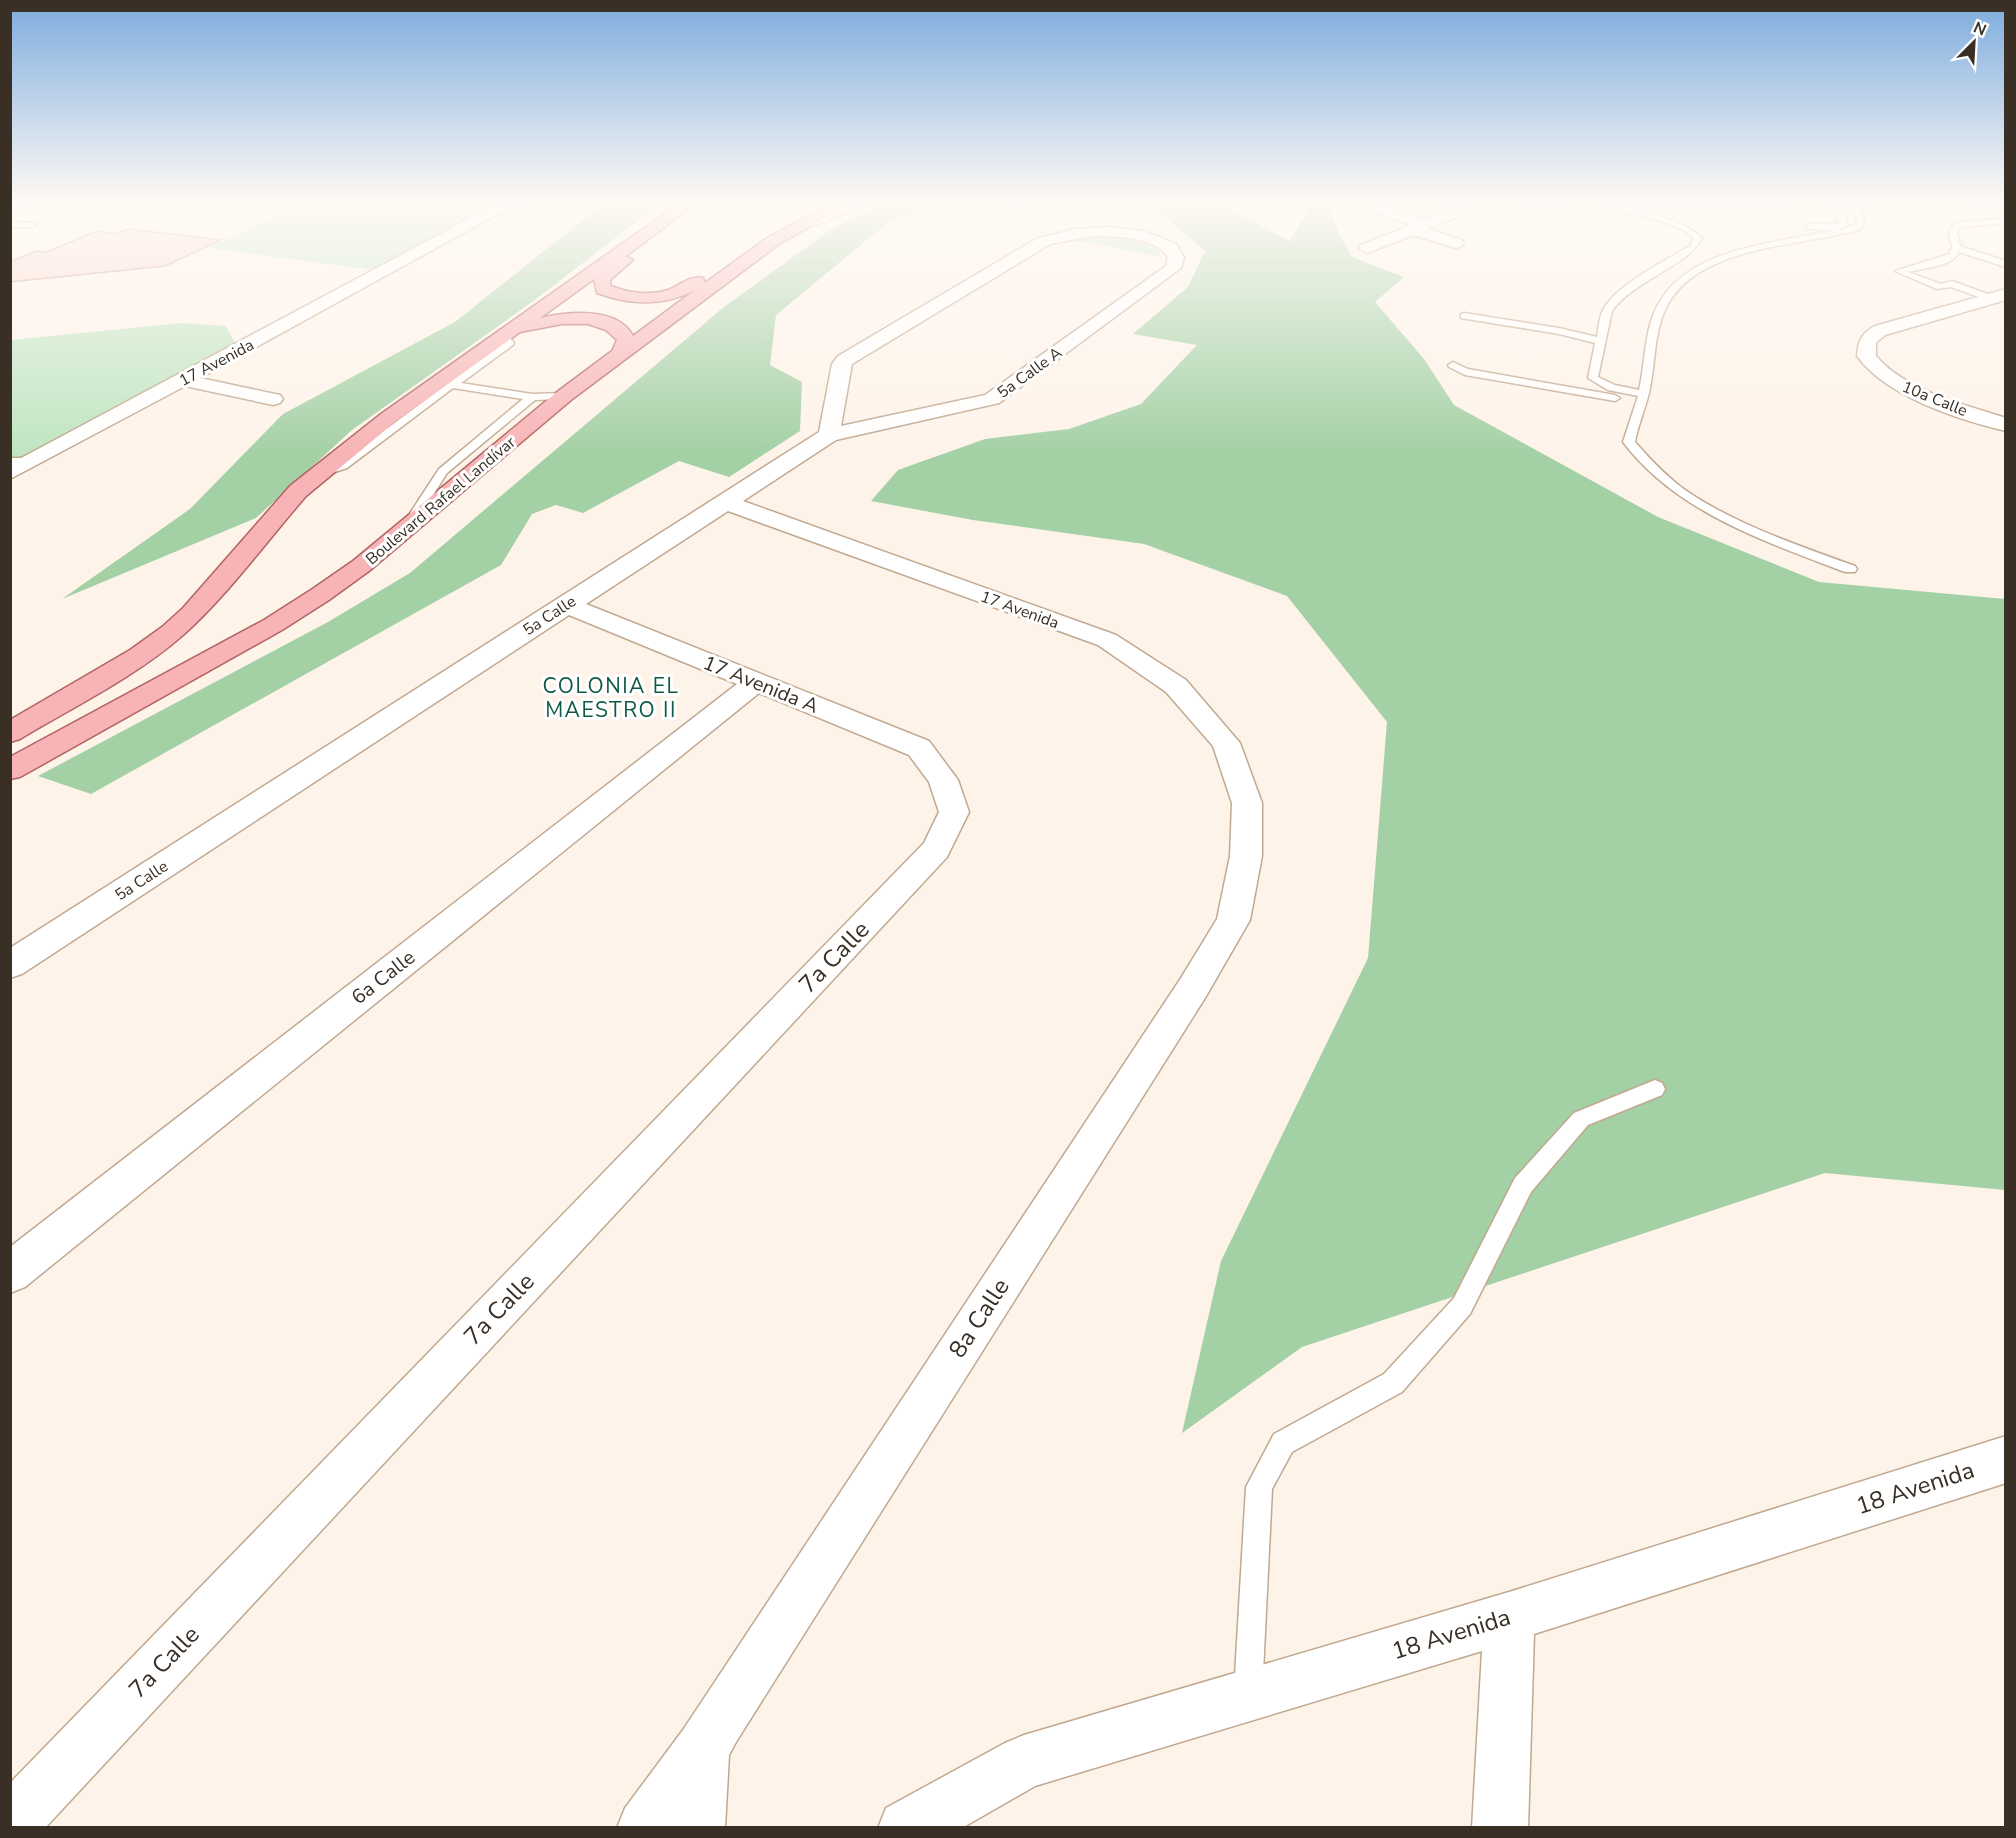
<svg xmlns="http://www.w3.org/2000/svg" width="2016" height="1838" font-family="'Nunito Sans',sans-serif">
<rect width="100%" height="100%" fill="#fef3e9"/>
<g fill="#bfe5c1">
<polygon points="309,200 502,200 374,270 208,248"/>
<polygon points="1081,236 1133,240 1159,250 1161,257 1065,238"/>
<polygon points="181,323 226,326 235,343 11,463 11,340"/>
</g>
<g fill="#a3d0a5">
<polygon points="608,200 669,200 656,207 532,302 352,430 256,518 62,599 190,509 283,414 455,322"/>
<polygon points="906,200 960,200 891,220 776,315 770,365 802,382 800,431 729,477 679,461 583,513 556,505 532,514 501,565 91,794 38,776 328,622 410,573 724,307 829,231 861,213"/>
<polygon points="1120,200 1222,200 1236,213 1290,241 1308,209 1291,200 1346,200 1332,213 1339,233 1352,257 1404,277 1375,302 1424,359 1454,405 1658,517 1819,582 2005,599 2005,1190 1825,1173 1302,1347 1182,1433 1221,1261 1368,958 1387,722 1287,596 1144,544 973,520 871,501 898,470 985,439 1069,429 1141,404 1197,345 1133,334 1188,287 1205,251 1165,216"/>
</g>
<polygon fill="#fad3cb" stroke="#bc9790" stroke-width="1.5" points="128,229 221,240 165,266 10,282 10,262 36,251 47,252 97,231 116,234"/>
<g fill="none" stroke-linecap="round" stroke-linejoin="round">
<g stroke="#c1a890" stroke-width="3">
<g id="lane">
<polygon points="22,200 60,200 25,204 22,204"/>
<path d="M1589,200C1615,200 1685,219 1702,238C1691,264 1633,281 1612,311L1598,377L1615,385L1639,390C1645,365 1644,337 1654,313C1684,241 1790,244 1853,226L1856,222L1851,200H1859L1864,222L1859,230C1802,246 1701,245 1668,304C1653,331 1656,364 1649,393C1645,410 1638,425 1635,442C1650,459 1666,476 1685,490C1736,525 1798,545 1855,566L1857,569L1855,572H1845C1765,541 1677,513 1623,442L1638,396L1608,390L1588,378L1595,343L1559,334L1461,318V314L1464,313L1559,328L1597,337C1598,329 1599,318 1603,310C1617,284 1665,261 1690,246L1694,238C1665,213 1621,219 1589,200Z"/>
<polygon points="1826,200 1835,200 1843,210 1848,225 1836,231 1807,229 1806,227 1810,224 1839,224 1835,211"/>
<polygon points="455,212 484,215 488,217 484,219 452,216 452,212"/>
<path d="M2006,218V223L1961,227L1957,232L1960,246L2006,261V267L1959,252C1953,267 1923,268 1908,272L1941,284L1952,281L1993,296V300H1987L1951,287L1937,289L1895,271L1949,254L1952,248L1949,232L1955,223Z"/>
<polygon points="10,222 32,223 36,225 32,227 10,227"/>
<polygon points="502,335 508,335 514,343 513,345 461,383 532,394 564,393 569,396 564,399 535,400 447,473 413,527 405,527 403,524 439,469 523,399 453,388 347,468 320,477 316,476 316,470 339,464 504,342 500,337"/>
<polygon points="1453,362 1468,369 1615,395 1620,398 1615,401 1465,375 1449,367 1448,365"/>
<polygon points="10,458 32,458 38,461 32,464 10,464"/>
<polygon points="1655,1080 1662,1083 1665,1089 1662,1095 1588,1125 1531,1192 1470,1314 1402,1392 1292,1452 1272,1489 1262,1693 1258,1703 1248,1707 1238,1703 1234,1693 1246,1487 1274,1434 1384,1374 1454,1298 1515,1178 1574,1113"/>
</g>
</g>
<g stroke="#c1a890" stroke-width="3">
<g id="street">
<polygon points="504,200 523,200 200,378 280,395 283,399 280,403 273,405 185,386 10,479 10,464"/>
<polygon points="1449,200 1466,200 1473,208 1471,211 1428,229 1462,240 1464,243 1462,246 1456,248 1413,235 1367,253 1359,248 1361,245 1411,225 1367,210 1365,207 1367,204 1377,204 1425,219 1456,207"/>
<polygon points="1532,200 1550,200 1569,214 1562,218"/>
<path d="M1109,227L1141,231L1162,238L1177,245L1184,258L1181,268L999,403L836,440L743,501L1116,635L1186,680L1240,743L1262,803V856L1250,920L1205,998L736,1742L729,1755L725,1828H617L625,1808L683,1730L1181,978L1217,919L1230,856L1232,803L1213,746L1166,692L1098,645L728,511L586,604L929,741L958,780L969,812L947,857L45,1828H10V1783L924,843L939,812L929,782L909,755L759,693L25,1287L10,1293V1247L737,684L569,615L22,974L10,978V948L819,432L832,364L838,356L1038,238L1076,229ZM1092,236C1113,236 1158,237 1168,258L1166,266L985,395L841,426L852,364L1050,244Z"/>
<path d="M2006,289V300L1885,335L1876,343V356C1906,391 1963,404 2006,418V431C1959,420 1885,396 1857,356C1858,342 1861,333 1875,326Z"/>
<polygon points="2006,1436 2006,1483 1534,1634 1528,1828 1472,1828 1482,1651 1035,1786 962,1828 878,1828 886,1808 1005,1743 1024,1735 1509,1592"/>
</g>
</g>
<g stroke="#c1a890" stroke-width="3">
<g id="secondary">
<polygon points="17,200 35,200 10,215 10,204"/>
<polygon points="854,200 875,200 873,203 809,227 804,229 796,224 799,221"/>
<polygon points="1605,200 1801,200 1794,204 1685,210 1612,204"/>
<polygon points="1958,200 2006,200 2006,208 1965,204"/>
</g>
</g>
<g stroke="#b16462" stroke-width="3">
<path id="primary" d="M684,200H701L626,256L633,260L610,280L611,286C629,293 649,296 668,290C679,286 690,275 703,278L705,283L767,238L838,200H857L779,244L571,400L369,571L329,600L282,630L20,777L10,779V757L264,620L311,590L353,561L557,392L612,351L617,340L606,330L588,324H562L520,332L395,422L306,496C266,542 227,596 182,636C135,677 73,707 20,739L10,742V720L130,650L162,627L183,608L290,486L381,414ZM594,279L597,293C630,305 663,307 695,290L633,336C617,306 567,312 540,318Z"/>
</g>
<polyline stroke="#9d9288" stroke-width="2" stroke-dasharray="2 2" stroke-linecap="butt" points="1925,200 1933,210 1936,220"/>
<use href="#lane" fill="#fff" fill-rule="evenodd"/>
<use href="#street" fill="#fff" fill-rule="evenodd"/>
<use href="#secondary" fill="#fff" fill-rule="evenodd"/>
<use href="#primary" fill="#f7b3b5" fill-rule="evenodd"/>
</g>
<linearGradient id="sky" x2="0" y2="1"><stop stop-color="#7dacdd"/><stop offset="0.44" stop-color="#fffaf5"/><stop offset="1" stop-color="#fffaf5" stop-opacity="0"/></linearGradient>
<rect width="2016" height="458" fill="url(#sky)"/>
<g text-anchor="middle" stroke-width="6" stroke-linejoin="round" paint-order="stroke">
<g font-size="16" fill="#392f25" stroke="#fff">
<text transform="translate(216 362) rotate(-28)" y="6">17 Avenida</text>
<text transform="translate(1029 372) rotate(-36)" y="6">5a Calle A</text>
<text transform="translate(1935 398) rotate(22)" y="6">10a Calle</text>
<text transform="translate(440 500) rotate(-40)" y="6">Boulevard Rafael Landívar</text>
<text transform="translate(1020 609) rotate(20)" y="6">17 Avenida</text>
<text transform="translate(549 615) rotate(-33)" y="6">5a Calle</text>
<text transform="translate(141 880) rotate(-33)" y="6">5a Calle</text>
</g>
<g font-size="20" fill="#392f25" stroke="#fff">
<text transform="translate(761 684) rotate(22)" y="7">17 Avenida A</text>
<text transform="translate(383 977) rotate(-38)" y="7">6a Calle</text>
</g>
<g font-size="21" letter-spacing="1.5" fill="#0d5943" stroke="#fff">
<text x="611" y="693">COLONIA EL<tspan x="611" dy="24">MAESTRO II</tspan></text>
</g>
<g font-size="24" fill="#392f25" stroke="#fff">
<text transform="translate(834 957) rotate(-46)" y="8">7a Calle</text>
<text transform="translate(499 1309) rotate(-46)" y="8">7a Calle</text>
<text transform="translate(979 1318) rotate(-57)" y="8">8a Calle</text>
<text transform="translate(1915 1488) rotate(-18)" y="8">18 Avenida</text>
<text transform="translate(1451 1634) rotate(-17)" y="8">18 Avenida</text>
<text transform="translate(164 1662) rotate(-46)" y="8">7a Calle</text>
</g>
</g>
<rect width="2016" height="1838" fill="none" stroke="#392f25" stroke-width="24"/>
<g transform="translate(1974 42) rotate(24)" stroke="#ffffff" stroke-width="4.5" paint-order="stroke">
<path d="M0-4.5L10 22L0 15L-10 22Z" fill="#392f25"/>
<text y="-9" font-size="16" font-weight="bold" text-anchor="middle" fill="#392f25">N</text>
</g>
</svg>
